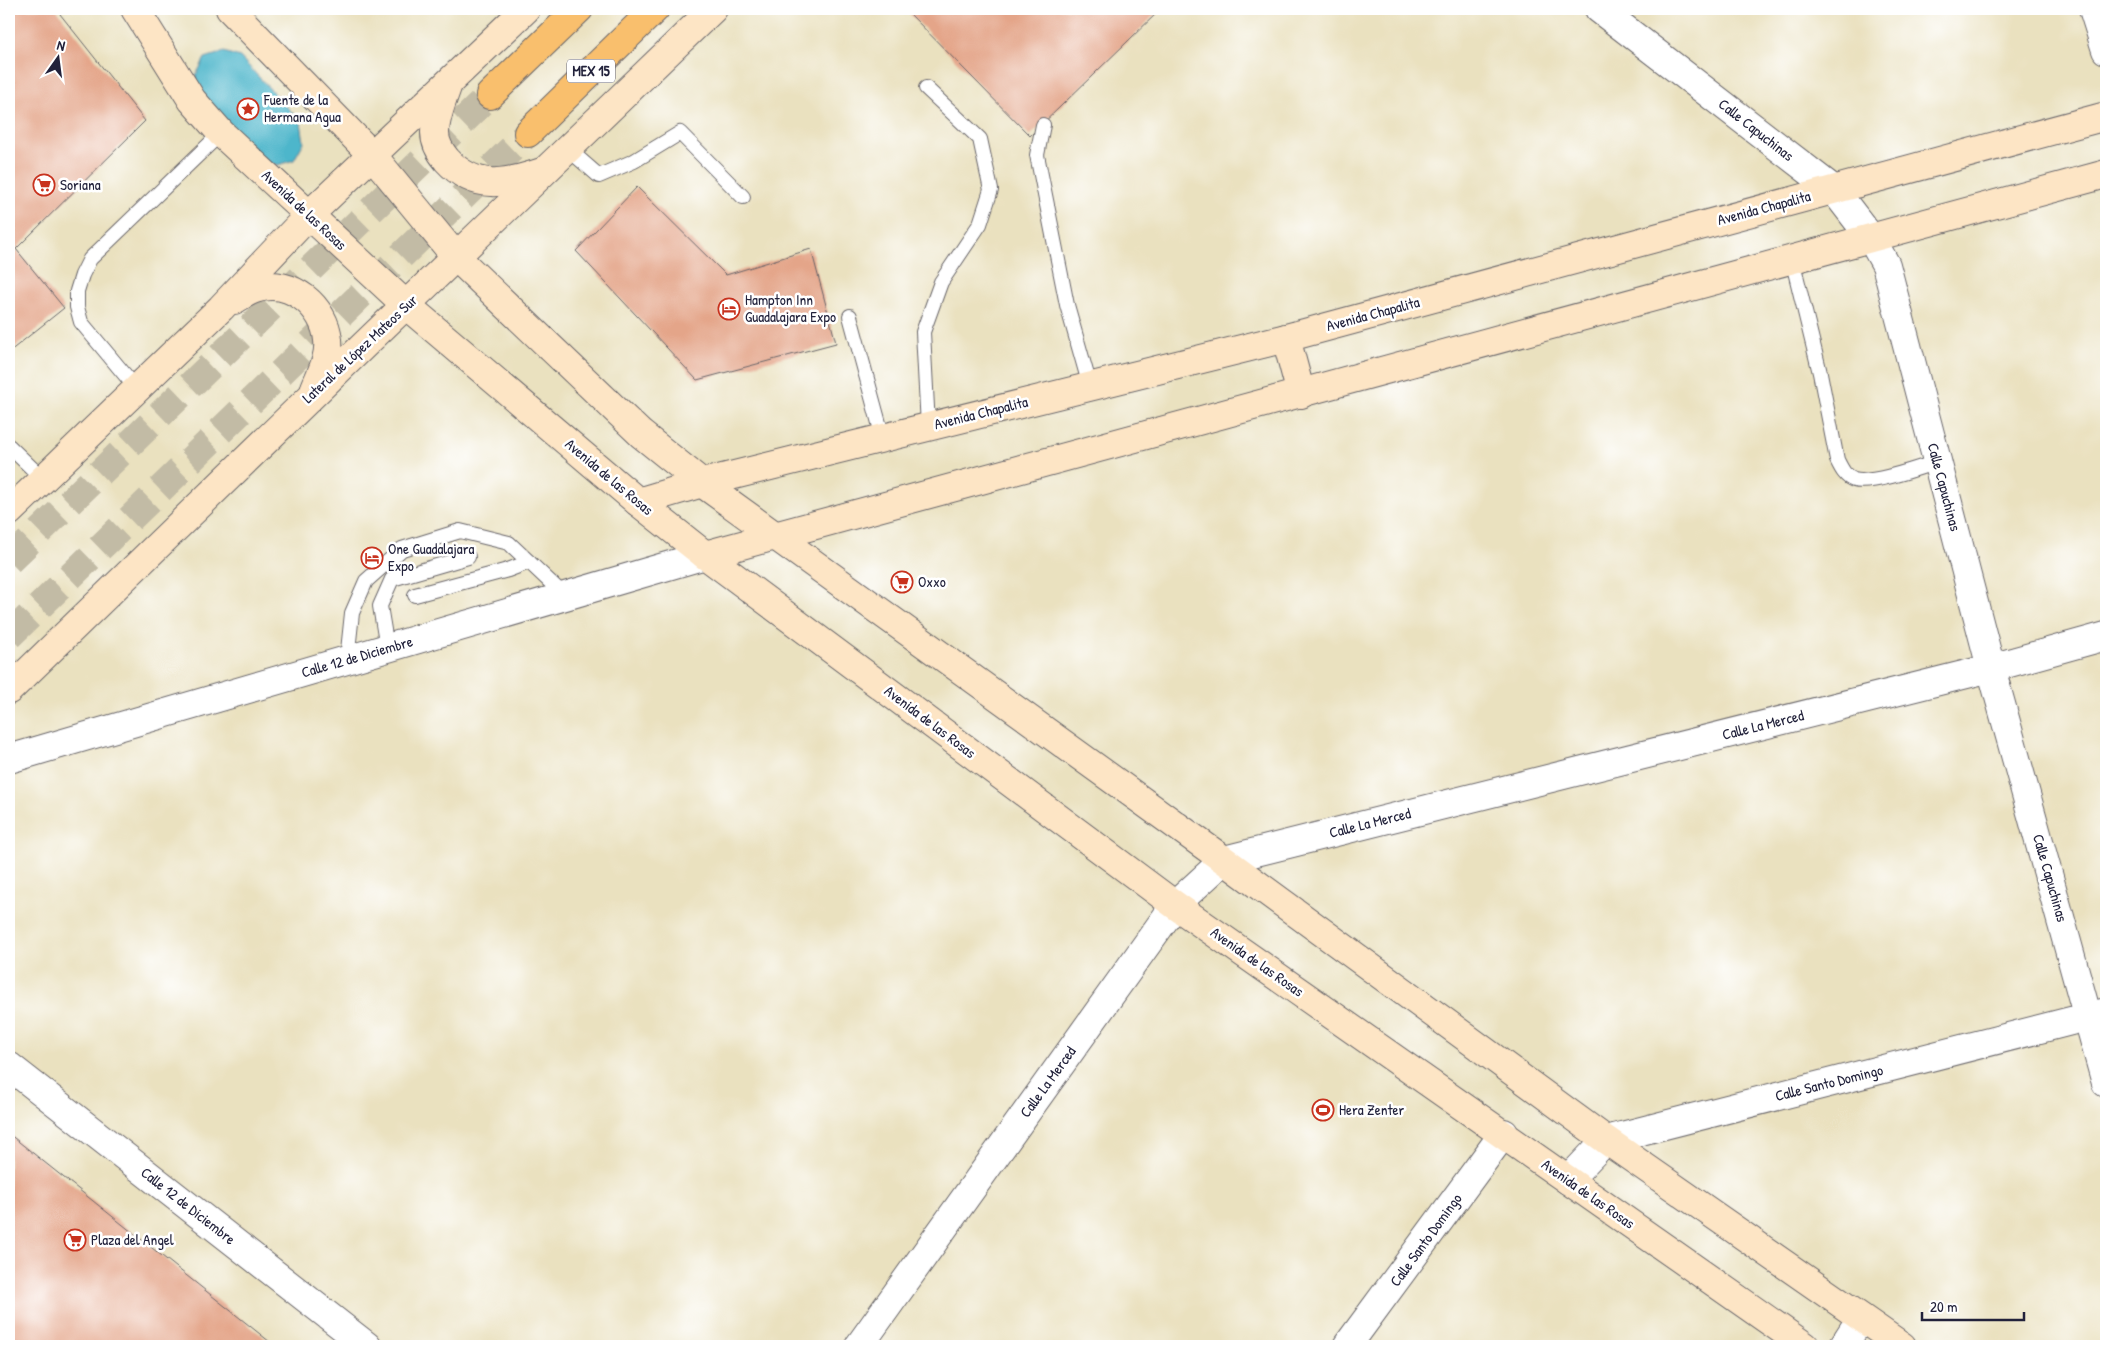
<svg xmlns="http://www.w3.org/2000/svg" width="2115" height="1355" font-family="'Patrick Hand',sans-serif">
<rect width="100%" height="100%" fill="#fff"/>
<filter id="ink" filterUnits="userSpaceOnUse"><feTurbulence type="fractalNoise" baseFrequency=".02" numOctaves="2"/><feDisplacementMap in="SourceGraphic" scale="10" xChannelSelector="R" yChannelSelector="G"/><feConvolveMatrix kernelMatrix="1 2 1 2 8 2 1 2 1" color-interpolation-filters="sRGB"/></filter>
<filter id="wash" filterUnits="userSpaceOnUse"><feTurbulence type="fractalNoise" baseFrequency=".0096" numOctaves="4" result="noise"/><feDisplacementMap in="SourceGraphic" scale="20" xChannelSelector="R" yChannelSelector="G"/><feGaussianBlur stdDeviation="1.12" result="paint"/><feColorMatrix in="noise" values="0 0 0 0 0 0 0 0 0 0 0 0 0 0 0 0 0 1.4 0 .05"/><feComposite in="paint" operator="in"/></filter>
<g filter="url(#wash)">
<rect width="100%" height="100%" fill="#eae1bf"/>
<polygon fill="#4db6cb" stroke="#386c83" points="224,52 240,57 301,122 304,142 294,160 278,165 259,161 198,94 196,75 205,58"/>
<g id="blocks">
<g fill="#e4a589">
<polygon points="9,9 56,9 145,121 16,249 64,308 9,352"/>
<polygon points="905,9 1161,9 1030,136"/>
<polygon points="637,187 726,275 811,249 836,343 697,380 576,251"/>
<polygon points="9,1134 275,1346 9,1346"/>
</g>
</g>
</g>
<g filter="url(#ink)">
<use href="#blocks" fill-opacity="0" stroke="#686569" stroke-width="1"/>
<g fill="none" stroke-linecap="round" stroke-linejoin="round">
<g stroke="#c2bba5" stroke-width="28" stroke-dasharray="28 14" stroke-linecap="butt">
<polyline points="9,561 490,95"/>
<polyline points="9,636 528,133"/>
</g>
<g stroke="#686569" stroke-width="16">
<g id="lane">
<polyline points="926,88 980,139 991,190 980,224 941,282 923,332 928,426"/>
<polyline points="1043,125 1037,155 1067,305 1090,386"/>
<polyline points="568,149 599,176 634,161 680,133 743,197"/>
<path d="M1792,259L1820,373L1837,460C1841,468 1845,477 1854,480C1871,485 1919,468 1937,462"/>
<polyline points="850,316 883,438"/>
<polyline points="136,388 81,322 77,307 77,291 82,275 90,259 221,133"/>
<polyline points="9,446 43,479"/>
<polyline points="415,595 508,570 529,562"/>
<polyline points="387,648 380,606 392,579 468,557"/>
<polyline points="347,660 352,613 366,581 402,549 460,531 509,543 565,596"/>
</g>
</g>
<g stroke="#686569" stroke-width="30">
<g id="street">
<polyline points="1599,9 1834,190 1871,238 1886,265 1991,668 2106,1083"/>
<polyline points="2093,9 2106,50"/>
<polyline points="9,759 705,555"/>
<polyline points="9,1066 367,1346"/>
<polyline points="1568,1180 1606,1140 2106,1012"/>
<polyline points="859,1346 1175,905 1224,860 1991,668 2106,636"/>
<polyline points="1347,1346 1504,1133"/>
<polyline points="1843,1346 1861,1318"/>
</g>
</g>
<g stroke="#686569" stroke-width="30">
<g id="secondary">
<polyline points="135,9 192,100 221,133 406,305 638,502 705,555 1175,905 1805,1346"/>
<polyline points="230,9 373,156 456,257 641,434 702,483 1224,860 1606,1140 1902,1346"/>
<path d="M448,84C443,99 435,117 435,133C435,143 441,153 447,160C475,191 507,184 542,172"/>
<path d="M234,300C241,296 249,290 258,288C291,278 325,307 328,340C330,357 321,373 315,388"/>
<polyline points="1286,338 1301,394"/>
<polyline points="638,502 702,483 1286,338 2106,116"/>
<polyline points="9,512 221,308 310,214 526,9"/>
<polyline points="705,555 2106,174"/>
<path d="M9,690C242,462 478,235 713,9"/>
</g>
</g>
<g stroke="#686569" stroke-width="30">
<g id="primary">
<polyline points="490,95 579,9"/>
<polyline points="528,133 655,9"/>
</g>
</g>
<use href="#lane" stroke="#fff" stroke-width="14"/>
<use href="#street" stroke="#fff" stroke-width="28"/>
<use href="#secondary" stroke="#fde5c5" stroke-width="28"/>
<use href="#primary" stroke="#f9bf6d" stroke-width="28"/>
</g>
</g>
<defs>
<g id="sight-ring" transform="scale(1.125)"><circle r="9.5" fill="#fff" stroke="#c8321e" stroke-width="1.5"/><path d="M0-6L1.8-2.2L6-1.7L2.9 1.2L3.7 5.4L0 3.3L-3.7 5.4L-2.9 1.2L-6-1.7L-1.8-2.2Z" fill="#c8321e"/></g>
<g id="supermarket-ring" transform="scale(1.125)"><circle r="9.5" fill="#fff" stroke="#c8321e" stroke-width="1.5"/><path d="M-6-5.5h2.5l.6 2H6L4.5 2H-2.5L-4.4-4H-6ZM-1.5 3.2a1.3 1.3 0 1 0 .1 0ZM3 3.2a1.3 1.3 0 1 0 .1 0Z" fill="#c8321e"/></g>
<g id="hotel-ring" transform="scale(1.125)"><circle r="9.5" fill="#fff" stroke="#c8321e" stroke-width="1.5"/><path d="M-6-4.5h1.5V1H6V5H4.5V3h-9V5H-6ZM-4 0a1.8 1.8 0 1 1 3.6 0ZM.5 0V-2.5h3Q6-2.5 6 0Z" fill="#c8321e"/></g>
<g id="stadium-ring" transform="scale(1.125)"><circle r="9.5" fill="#fff" stroke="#c8321e" stroke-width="1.5"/><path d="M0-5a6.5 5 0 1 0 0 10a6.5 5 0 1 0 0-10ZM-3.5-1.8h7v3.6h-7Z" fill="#c8321e"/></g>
</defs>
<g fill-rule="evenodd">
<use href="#sight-ring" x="248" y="109"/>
<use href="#supermarket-ring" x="44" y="185"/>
<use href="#hotel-ring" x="729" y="309"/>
<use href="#hotel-ring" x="372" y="558"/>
<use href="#supermarket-ring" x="902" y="582"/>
<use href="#stadium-ring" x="1323" y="1110"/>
<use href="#supermarket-ring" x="75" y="1240"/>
</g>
<g text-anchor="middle" stroke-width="5" stroke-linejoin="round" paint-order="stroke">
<rect fill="#fff" stroke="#646476" stroke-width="1" x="567" y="59.5" width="48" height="23" rx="4"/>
<g font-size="14" font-weight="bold" fill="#22223b">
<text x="591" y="76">MEX 15</text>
</g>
<g font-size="15" fill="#22223b" stroke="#fff" text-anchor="start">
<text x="264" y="105">Fuente de la<tspan x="264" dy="17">Hermana Agua</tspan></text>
<text x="60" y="190">Soriana</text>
<text x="745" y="305">Hampton Inn<tspan x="745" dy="17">Guadalajara Expo</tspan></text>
<text x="388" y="554">One Guadalajara<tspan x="388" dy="17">Expo</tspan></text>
<text x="918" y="587">Oxxo</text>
<text x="1339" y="1115">Hera Zenter</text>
<text x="91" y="1245">Plaza del Angel</text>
</g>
<g font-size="15" fill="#22223b" stroke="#fff">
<text transform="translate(1756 130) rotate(38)" y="5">Calle Capuchinas</text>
<text transform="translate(1764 208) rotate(-15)" y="5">Avenida Chapalita</text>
<text transform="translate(304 210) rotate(43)" y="5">Avenida de las Rosas</text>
<text transform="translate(1373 314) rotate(-15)" y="5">Avenida Chapalita</text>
<text transform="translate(360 349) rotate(-43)" y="5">Lateral de López Mateos Sur</text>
<text transform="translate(981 413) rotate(-14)" y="5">Avenida Chapalita</text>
<text transform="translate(609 477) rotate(40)" y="5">Avenida de las Rosas</text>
<text transform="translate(1944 487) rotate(75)" y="5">Calle Capuchinas</text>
<text transform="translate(357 657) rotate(-16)" y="5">Calle 12 de Diciembre</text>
<text transform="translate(930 722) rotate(37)" y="5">Avenida de las Rosas</text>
<text transform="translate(1763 725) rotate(-14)" y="5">Calle La Merced</text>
<text transform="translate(1370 823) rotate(-14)" y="5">Calle La Merced</text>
<text transform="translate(2050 878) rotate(74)" y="5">Calle Capuchinas</text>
<text transform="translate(1257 962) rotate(35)" y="5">Avenida de las Rosas</text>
<text transform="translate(1048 1082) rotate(-54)" y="5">Calle La Merced</text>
<text transform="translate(1829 1083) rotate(-14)" y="5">Calle Santo Domingo</text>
<text transform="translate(1588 1194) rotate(35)" y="5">Avenida de las Rosas</text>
<text transform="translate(188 1206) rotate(38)" y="5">Calle 12 de Diciembre</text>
<text transform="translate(1426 1240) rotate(-54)" y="5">Calle Santo Domingo</text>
</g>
</g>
<rect width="2115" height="1355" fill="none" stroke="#fff" stroke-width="30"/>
<g transform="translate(58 58) rotate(14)" stroke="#ffffff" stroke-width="4" paint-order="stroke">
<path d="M0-4L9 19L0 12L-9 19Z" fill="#22223b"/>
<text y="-8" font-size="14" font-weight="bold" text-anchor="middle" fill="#22223b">N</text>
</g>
<path d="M1922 1312v8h102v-8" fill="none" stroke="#22223b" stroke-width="2.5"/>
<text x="1930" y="1312" font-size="15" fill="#22223b" stroke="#ffffff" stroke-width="4" paint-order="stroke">20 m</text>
</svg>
